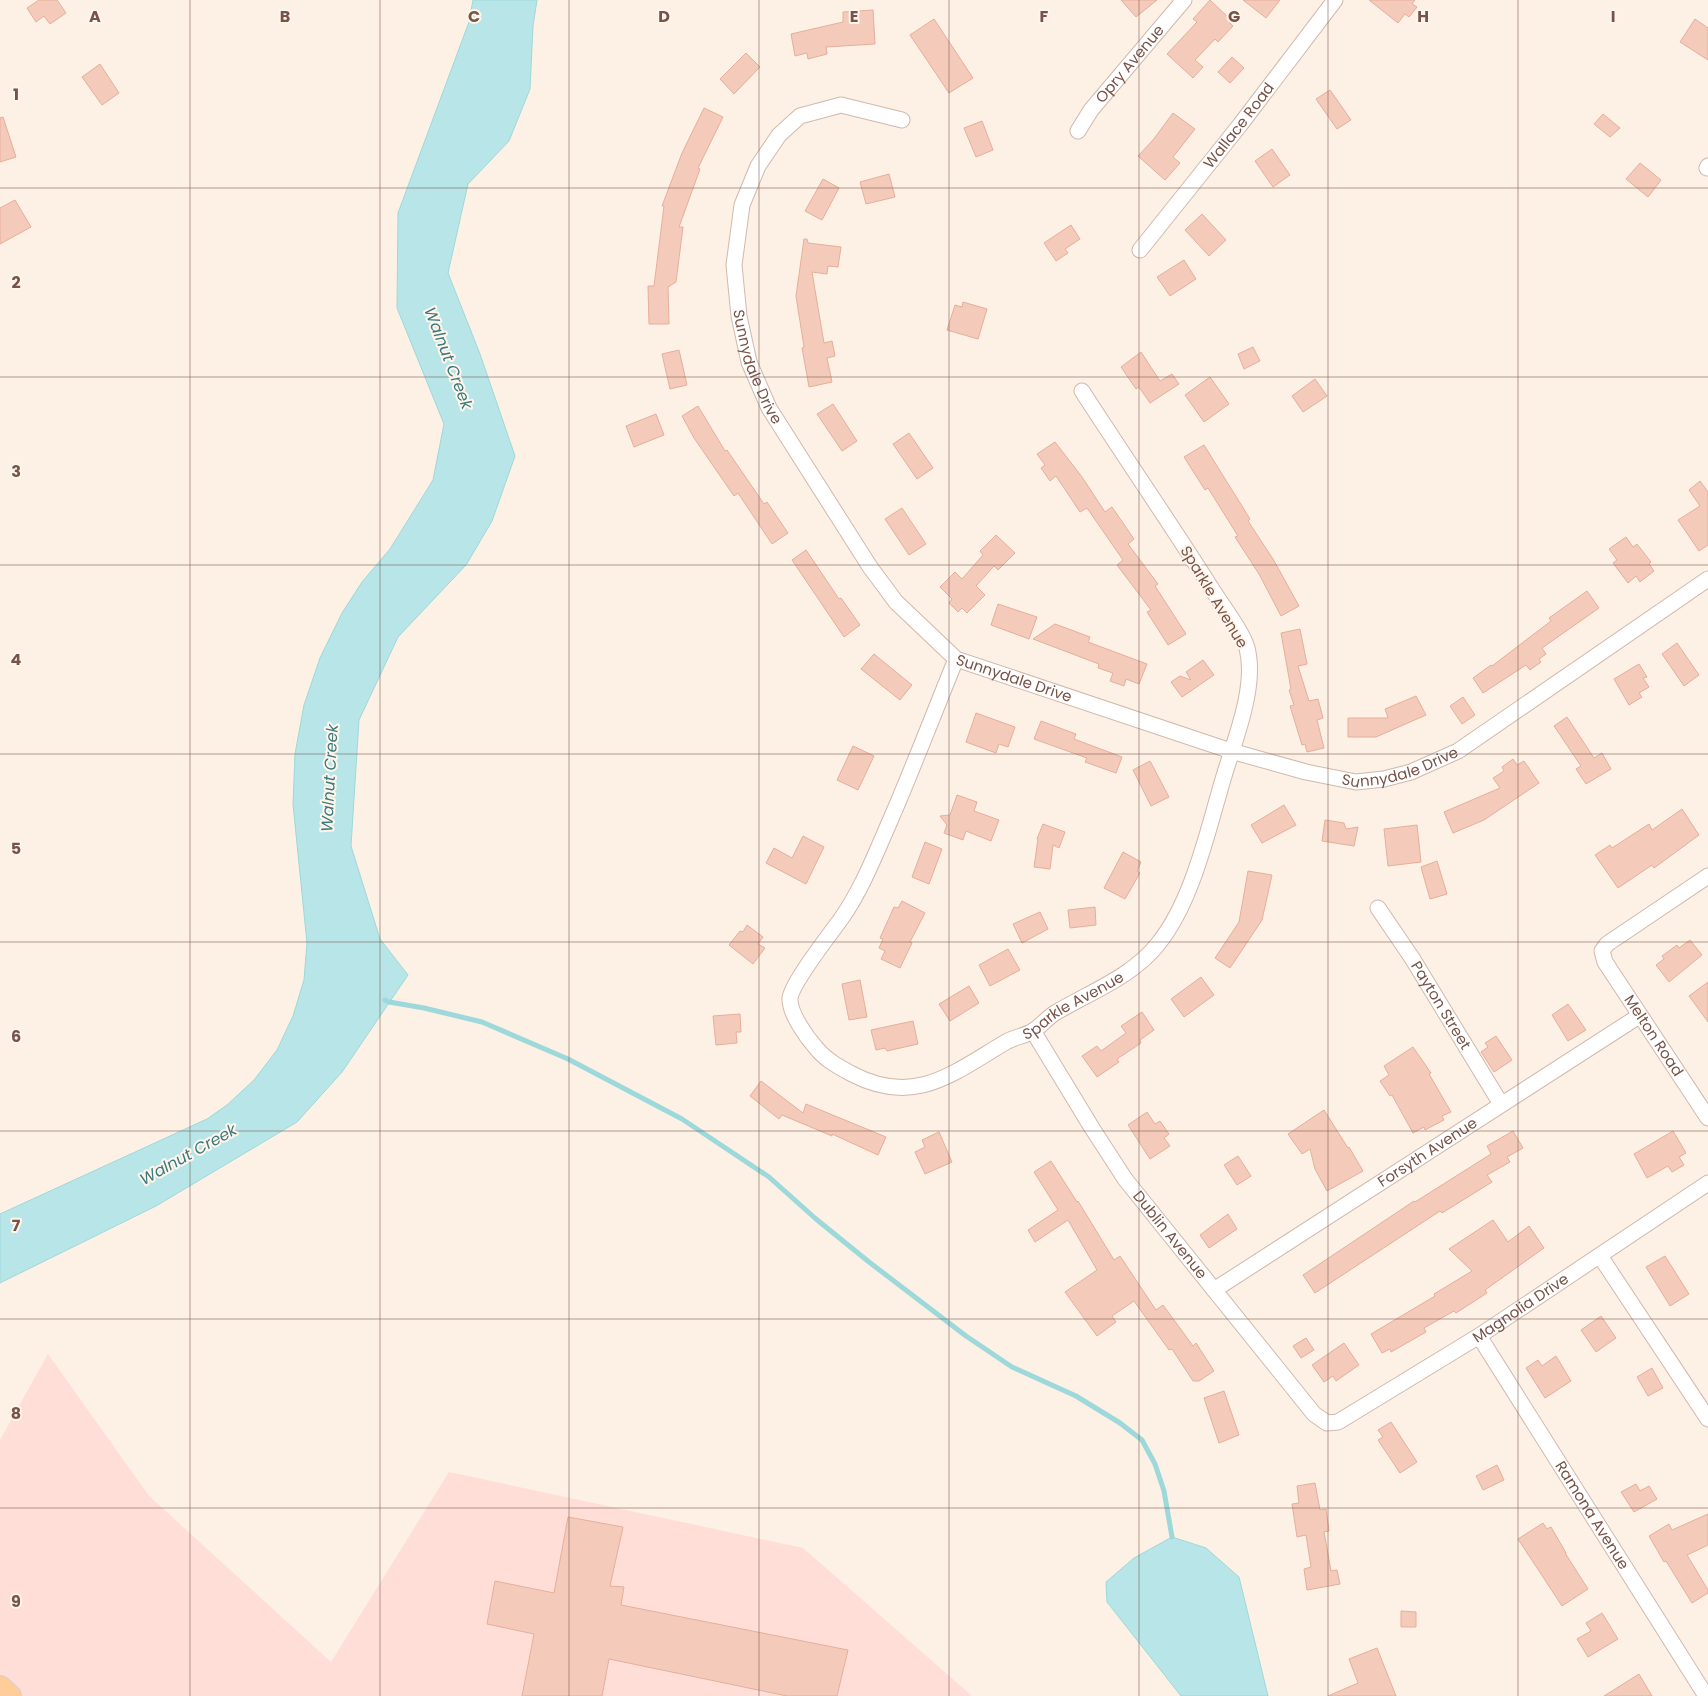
<svg xmlns="http://www.w3.org/2000/svg" width="1708" height="1696" font-family="Poppins,sans-serif">
<rect width="100%" height="100%" fill="#fdf0e4"/>
<polygon fill="#feded7" points="48,1354 149,1496 331,1662 449,1472 803,1548 972,1696 0,1696 0,1440"/>
<g fill="#b8e6e8" stroke="#9dd8da">
<polygon points="473,0 537,0 533,26 530,89 509,141 468,184 448,273 480,354 515,456 492,521 466,565 398,637 359,720 351,846 380,939 408,975 342,1072 297,1122 156,1206 0,1283 0,1214 207,1119 227,1105 254,1080 277,1050 293,1016 304,980 307,943 293,804 295,754 304,705 320,658 342,613 362,582 390,549 433,480 444,424 397,308 398,213 469,22"/>
<polygon points="1172,1537 1206,1548 1239,1577 1268,1696 1181,1696 1107,1602 1106,1582 1134,1558"/>
</g>
<g fill="none" stroke-linecap="round" stroke-linejoin="round">
<polyline stroke="#9dd8da" stroke-width="5" points="385,1000 389,1002 424,1008 482,1022 568,1059 682,1119 769,1177 816,1219 869,1262 966,1336 1012,1367 1076,1396 1120,1423 1142,1440 1155,1464 1164,1491 1172,1537"/>
</g>
<g fill="#f4cbbb" stroke="#e7ae9a">
<polygon points="39,0 57,0 66,13 50,24 44,16 36,22 27,8"/>
<polygon points="1121,0 1157,0 1136,17"/>
<polygon points="1210,0 1231,20 1229,22 1233,26 1218,42 1215,39 1195,60 1203,67 1193,78 1167,54 1197,22 1193,19"/>
<polygon points="1243,0 1280,0 1266,18"/>
<polygon points="1369,0 1415,0 1412,4 1417,7 1409,17 1405,14 1398,23"/>
<polygon points="873,10 875,44 826,47 827,54 808,59 807,53 795,56 791,34 843,22 843,12"/>
<polygon points="934,19 973,78 949,93 910,35"/>
<polygon points="1695,19 1708,28 1708,60 1680,42"/>
<polygon points="746,53 760,67 734,94 720,79"/>
<polygon points="1232,57 1244,68 1230,83 1218,72"/>
<polygon points="100,64 119,93 102,105 82,77"/>
<polygon points="1330,90 1351,120 1337,129 1316,99"/>
<polygon points="704,108 723,117 698,168 700,169 679,227 683,227 676,282 668,287 669,324 649,324 648,286 654,286 664,206 662,206 682,153"/>
<polygon points="1173,113 1195,129 1173,157 1180,163 1165,180 1138,156 1153,140"/>
<polygon points="1603,114 1620,128 1610,137 1594,124"/>
<polygon points="3,117 16,157 0,162 0,118"/>
<polygon points="982,121 993,150 976,157 964,128"/>
<polygon points="1272,149 1290,175 1273,187 1255,161"/>
<polygon points="1640,163 1661,180 1648,197 1626,179"/>
<polygon points="889,174 895,197 866,204 860,182"/>
<polygon points="823,179 839,188 822,220 805,211"/>
<polygon points="15,200 31,227 0,244 0,208"/>
<polygon points="1202,214 1226,240 1209,256 1185,230"/>
<polygon points="1071,225 1080,239 1065,249 1068,253 1056,261 1044,243"/>
<polygon points="804,239 807,239 808,243 841,247 838,267 828,266 827,274 812,272 824,343 832,341 835,356 827,358 832,382 809,387 802,348 804,347 796,296"/>
<polygon points="1184,260 1196,279 1170,296 1157,277"/>
<polygon points="963,302 987,309 978,339 947,330 955,305 962,307"/>
<polygon points="1253,347 1260,361 1244,369 1238,354"/>
<polygon points="679,350 687,385 670,389 662,354"/>
<polygon points="1141,352 1160,381 1172,374 1179,384 1150,403 1139,387 1136,389 1121,367"/>
<polygon points="1210,377 1229,404 1204,422 1185,395"/>
<polygon points="1315,379 1327,396 1303,412 1292,396"/>
<polygon points="833,404 857,441 842,451 817,414"/>
<polygon points="698,406 725,451 727,450 764,504 767,502 788,533 772,544 738,493 734,496 694,438 682,416"/>
<polygon points="656,414 664,435 634,447 626,426"/>
<polygon points="909,433 933,468 917,479 893,444"/>
<polygon points="1055,442 1082,477 1105,512 1112,507 1134,539 1128,544 1158,584 1155,586 1186,634 1168,645 1147,612 1151,610 1117,565 1123,560 1087,508 1080,512 1056,476 1050,481 1041,468 1045,465 1037,454"/>
<polygon points="1204,445 1250,519 1248,521 1273,559 1299,606 1281,616 1259,574 1235,537 1238,536 1208,488 1205,490 1184,457"/>
<polygon points="1700,481 1708,492 1708,545 1699,551 1678,520 1700,506 1689,490"/>
<polygon points="902,508 926,544 909,555 885,519"/>
<polygon points="996,535 1015,553 998,570 994,566 976,586 985,595 967,613 962,608 958,612 949,603 952,599 940,587 955,572 962,579 983,555 980,551"/>
<polygon points="1626,537 1633,547 1637,544 1651,562 1649,564 1654,571 1640,582 1636,576 1628,583 1613,563 1617,560 1609,549"/>
<polygon points="806,550 839,599 841,598 860,625 844,637 792,560"/>
<polygon points="1587,591 1599,608 1542,648 1546,654 1539,659 1541,662 1530,670 1526,665 1483,693 1473,678 1491,665 1492,666 1551,621 1549,618"/>
<polygon points="998,604 1037,617 1029,639 991,625"/>
<polygon points="1055,624 1090,637 1088,642 1147,664 1139,684 1126,679 1124,686 1110,681 1113,673 1098,668 1099,664 1033,639"/>
<polygon points="1300,629 1307,664 1298,666 1309,701 1318,699 1323,718 1317,720 1324,748 1307,752 1305,744 1302,745 1290,706 1294,705 1289,690 1291,689 1281,633"/>
<polygon points="1677,643 1699,675 1684,686 1662,654"/>
<polygon points="874,654 912,685 900,700 861,669"/>
<polygon points="1203,660 1214,675 1182,697 1171,682 1180,676 1191,680 1186,672"/>
<polygon points="1639,664 1647,677 1643,678 1649,687 1639,693 1642,697 1629,705 1614,679"/>
<polygon points="1416,696 1426,715 1376,737 1348,737 1348,718 1388,718 1385,709"/>
<polygon points="1463,697 1475,715 1462,724 1450,706"/>
<polygon points="976,713 1015,727 1008,747 999,744 996,753 966,742"/>
<polygon points="1567,717 1594,758 1602,753 1611,769 1586,784 1576,769 1581,766 1554,726"/>
<polygon points="1041,721 1076,734 1074,739 1122,757 1116,773 1085,762 1087,758 1034,739"/>
<polygon points="853,746 874,756 858,790 837,780"/>
<polygon points="1513,759 1517,765 1524,761 1539,783 1484,820 1453,833 1444,812 1500,788 1493,778 1504,771 1502,767"/>
<polygon points="1150,761 1169,797 1151,806 1133,770"/>
<polygon points="957,795 977,802 974,811 999,820 991,841 966,831 963,840 944,833 947,825 940,816 950,815"/>
<polygon points="1284,805 1296,825 1262,843 1251,825"/>
<polygon points="1682,809 1699,835 1654,868 1652,865 1618,888 1595,855 1610,845 1612,848 1649,824 1652,830"/>
<polygon points="1325,820 1344,823 1346,829 1358,827 1354,846 1322,841"/>
<polygon points="1043,824 1065,832 1059,848 1053,845 1050,869 1034,867 1038,839 1037,839"/>
<polygon points="1417,825 1421,862 1388,866 1384,829"/>
<polygon points="803,836 824,847 806,884 766,863 774,848 792,858"/>
<polygon points="925,842 942,849 929,884 912,877"/>
<polygon points="1123,852 1141,862 1137,871 1140,873 1125,899 1104,888"/>
<polygon points="1437,861 1447,894 1430,899 1421,867"/>
<polygon points="1248,871 1272,875 1262,920 1230,968 1215,958 1239,922"/>
<polygon points="902,901 925,913 910,942 912,943 900,968 881,959 885,951 879,948 883,939 880,938 894,907 898,908"/>
<polygon points="1095,907 1096,925 1070,928 1068,910"/>
<polygon points="1040,912 1048,929 1022,943 1013,924"/>
<polygon points="747,925 763,937 758,944 765,948 753,964 729,945 740,931 743,932"/>
<polygon points="1690,940 1702,955 1669,982 1656,965 1664,959 1662,956 1677,945 1679,948"/>
<polygon points="1008,949 1020,970 990,986 979,965"/>
<polygon points="1201,977 1214,995 1184,1017 1171,999"/>
<polygon points="860,980 867,1017 849,1020 842,984"/>
<polygon points="1708,982 1708,1022 1689,996"/>
<polygon points="969,986 979,1003 950,1021 939,1004"/>
<polygon points="1568,1004 1586,1030 1568,1041 1552,1015"/>
<polygon points="1142,1012 1154,1030 1140,1040 1141,1043 1117,1059 1119,1062 1097,1077 1082,1056 1097,1046 1101,1051 1126,1033 1121,1026"/>
<polygon points="740,1014 741,1032 736,1032 737,1043 716,1045 713,1016"/>
<polygon points="913,1021 918,1044 887,1051 885,1048 876,1050 871,1030"/>
<polygon points="1496,1036 1512,1060 1494,1072 1481,1052 1488,1047 1485,1043"/>
<polygon points="1413,1047 1431,1073 1429,1074 1451,1112 1442,1116 1444,1120 1425,1130 1424,1127 1413,1133 1392,1095 1390,1096 1380,1081 1389,1075 1384,1066"/>
<polygon points="761,1081 803,1113 806,1104 886,1137 878,1155 832,1134 832,1136 782,1115 779,1119 750,1096"/>
<polygon points="1324,1110 1348,1148 1349,1147 1363,1171 1327,1191 1315,1169 1310,1149 1302,1154 1288,1134"/>
<polygon points="1147,1112 1155,1124 1160,1121 1169,1134 1164,1138 1170,1146 1150,1159 1128,1125"/>
<polygon points="1513,1131 1523,1148 1507,1157 1510,1162 1487,1175 1492,1182 1442,1213 1440,1211 1315,1293 1303,1275 1414,1201 1415,1202 1491,1154 1487,1146"/>
<polygon points="1673,1131 1686,1153 1679,1157 1684,1165 1672,1172 1668,1166 1647,1178 1634,1154"/>
<polygon points="939,1132 952,1162 925,1174 915,1152 925,1147 922,1140"/>
<polygon points="1238,1156 1251,1176 1237,1185 1224,1165"/>
<polygon points="1051,1161 1077,1202 1078,1201 1114,1260 1120,1256 1156,1310 1163,1305 1193,1346 1196,1343 1214,1371 1199,1381 1193,1381 1172,1349 1169,1350 1134,1301 1112,1316 1116,1322 1097,1336 1065,1292 1097,1270 1068,1220 1035,1242 1028,1230 1058,1210 1034,1172"/>
<polygon points="1228,1214 1237,1229 1209,1248 1200,1235"/>
<polygon points="1493,1220 1508,1242 1529,1226 1544,1248 1485,1290 1487,1293 1456,1313 1454,1311 1424,1328 1426,1332 1391,1352 1390,1349 1382,1353 1371,1334 1435,1296 1434,1294 1472,1271 1449,1249"/>
<polygon points="1665,1256 1689,1294 1670,1306 1646,1267"/>
<polygon points="1601,1316 1616,1338 1596,1352 1581,1330"/>
<polygon points="1306,1338 1314,1350 1301,1358 1293,1346"/>
<polygon points="1344,1343 1359,1365 1336,1381 1333,1376 1324,1382 1312,1365"/>
<polygon points="1556,1356 1571,1381 1545,1398 1526,1368 1538,1360 1542,1366"/>
<polygon points="1652,1368 1663,1388 1648,1396 1637,1377"/>
<polygon points="1224,1391 1239,1435 1219,1443 1204,1398"/>
<polygon points="1391,1422 1417,1462 1400,1473 1378,1440 1383,1437 1378,1430"/>
<polygon points="1497,1465 1504,1480 1483,1490 1476,1476"/>
<polygon points="1315,1483 1320,1510 1326,1509 1329,1531 1324,1532 1331,1571 1337,1570 1340,1584 1307,1590 1304,1569 1311,1567 1306,1535 1297,1537 1292,1504 1299,1503 1297,1486"/>
<polygon points="1636,1484 1640,1491 1649,1486 1657,1499 1634,1512 1621,1492"/>
<polygon points="1708,1514 1708,1545 1687,1555 1708,1590 1708,1593 1692,1603 1666,1561 1664,1562 1649,1536 1669,1524 1672,1530"/>
<polygon points="568,1517 623,1527 610,1586 624,1587 621,1605 848,1650 837,1696 787,1696 609,1659 602,1696 522,1696 534,1634 487,1624 495,1581 554,1593"/>
<polygon points="1543,1523 1547,1529 1551,1527 1566,1553 1565,1553 1588,1589 1562,1606 1518,1539"/>
<polygon points="1401,1611 1416,1612 1416,1627 1401,1627"/>
<polygon points="1602,1613 1618,1639 1588,1657 1577,1639 1591,1631 1586,1623"/>
<polygon points="1377,1648 1396,1696 1328,1696 1358,1683 1349,1659"/>
<polygon points="1639,1674 1652,1696 1604,1696"/>
</g>
<g fill="none" stroke-linecap="round" stroke-linejoin="round">
<g stroke="#d1b9ac" stroke-width="17">
<g id="street">
<path id="s1" d="M902,120L841,105L800,116L779,135L758,166L742,205L734,265L739,316L749,362L769,408L870,567L896,602L956,659L1231,751L1306,772L1356,782L1384,779L1411,772L1458,751L1708,579"/>
<path id="s2" d="M1078,131L1091,110L1184,0"/>
<polyline points="1707,168 1708,166"/>
<path id="s3" d="M1140,250L1240,125L1335,0"/>
<path id="s4" d="M956,659C934,713 913,768 890,821C875,855 862,889 841,919C830,934 792,983 790,998C789,1013 807,1038 817,1049C826,1060 839,1067 852,1074C915,1107 953,1073 1006,1042C1014,1037 1025,1036 1033,1031C1041,1026 1047,1018 1055,1013C1090,992 1132,977 1158,944C1193,901 1208,829 1224,776C1235,739 1257,686 1247,648C1243,632 1219,601 1210,586C1168,520 1124,456 1082,391"/>
<path id="s5" d="M1708,876L1607,944L1602,951L1605,962L1708,1118"/>
<path id="s6" d="M1378,908L1412,958L1501,1104"/>
<path id="s7" d="M1033,1031L1092,1128L1125,1179L1314,1414L1327,1423L1338,1422L1479,1336L1708,1183"/>
<polyline points="1600,1256 1708,1419"/>
<path id="s8" d="M1214,1290L1639,1016"/>
<path id="s9" d="M1479,1336L1706,1696"/>
</g>
</g>
<g stroke="#d9cfcc" stroke-width="24">
<polyline id="primary" points="0,1687 10,1696"/>
</g>
<use href="#street" stroke="#fff" stroke-width="15"/>
<use href="#primary" stroke="#fecd9a" stroke-width="22"/>
</g>
<path fill="none" stroke="#775348" stroke-width="1" stroke-opacity="0.55" d="M190,0V1696M380,0V1696M569,0V1696M759,0V1696M949,0V1696M1139,0V1696M1328,0V1696M1518,0V1696M0,188H1708M0,377H1708M0,565H1708M0,754H1708M0,942H1708M0,1131H1708M0,1319H1708M0,1508H1708"/>
<g text-anchor="middle" stroke-width="4" stroke-linejoin="round" paint-order="stroke">
<g font-size="15" fill="#775348" stroke="#fff5eb">
<text dy="5" stroke="none"><textPath href="#s2" startOffset="85">Opry Avenue</textPath></text>
<text dy="5" stroke="none"><textPath href="#s3" startOffset="159">Wallace Road</textPath></text>
<text dy="5" stroke="none"><textPath href="#s1" startOffset="379">Sunnydale Drive</textPath></text>
<text transform="translate(1214 597) rotate(59)" y="5">Sparkle Avenue</text>
<text dy="5" stroke="none"><textPath href="#s1" startOffset="798">Sunnydale Drive</textPath></text>
<text dy="5" stroke="none"><textPath href="#s1" startOffset="1202">Sunnydale Drive</textPath></text>
<text dy="5" stroke="none"><textPath href="#s4" startOffset="725">Sparkle Avenue</textPath></text>
<text dy="5" stroke="none"><textPath href="#s6" startOffset="116">Payton Street</textPath></text>
<text dy="5" stroke="none"><textPath href="#s5" startOffset="230">Melton Road</textPath></text>
<text dy="5" stroke="none"><textPath href="#s8" startOffset="254">Forsyth Avenue</textPath></text>
<text dy="5" stroke="none"><textPath href="#s7" startOffset="246">Dublin Avenue</textPath></text>
<text dy="5" stroke="none"><textPath href="#s7" startOffset="718">Magnolia Drive</textPath></text>
<text dy="5" stroke="none"><textPath href="#s9" startOffset="212">Ramona Avenue</textPath></text>
</g>
<g font-size="16" font-style="italic" fill="#3c7a7d" stroke="#fff5eb">
<text transform="translate(449 358) rotate(69)" y="6">Walnut Creek</text>
<text transform="translate(329 778) rotate(-87)" y="6">Walnut Creek</text>
<text transform="translate(188 1154) rotate(-29)" y="6">Walnut Creek</text>
</g>
</g>
<g font-size="16" text-anchor="middle" font-weight="bold" fill="#775348" stroke="#fff5eb" stroke-width="4" stroke-linejoin="round" paint-order="stroke">
<text x="95" y="22">A</text>
<text x="285" y="22">B</text>
<text x="474" y="22">C</text>
<text x="664" y="22">D</text>
<text x="854" y="22">E</text>
<text x="1044" y="22">F</text>
<text x="1234" y="22">G</text>
<text x="1423" y="22">H</text>
<text x="1613" y="22">I</text>
<text x="16" y="100">1</text>
<text x="16" y="288">2</text>
<text x="16" y="477">3</text>
<text x="16" y="665">4</text>
<text x="16" y="854">5</text>
<text x="16" y="1042">6</text>
<text x="16" y="1231">7</text>
<text x="16" y="1419">8</text>
<text x="16" y="1607">9</text>
</g>
</svg>
